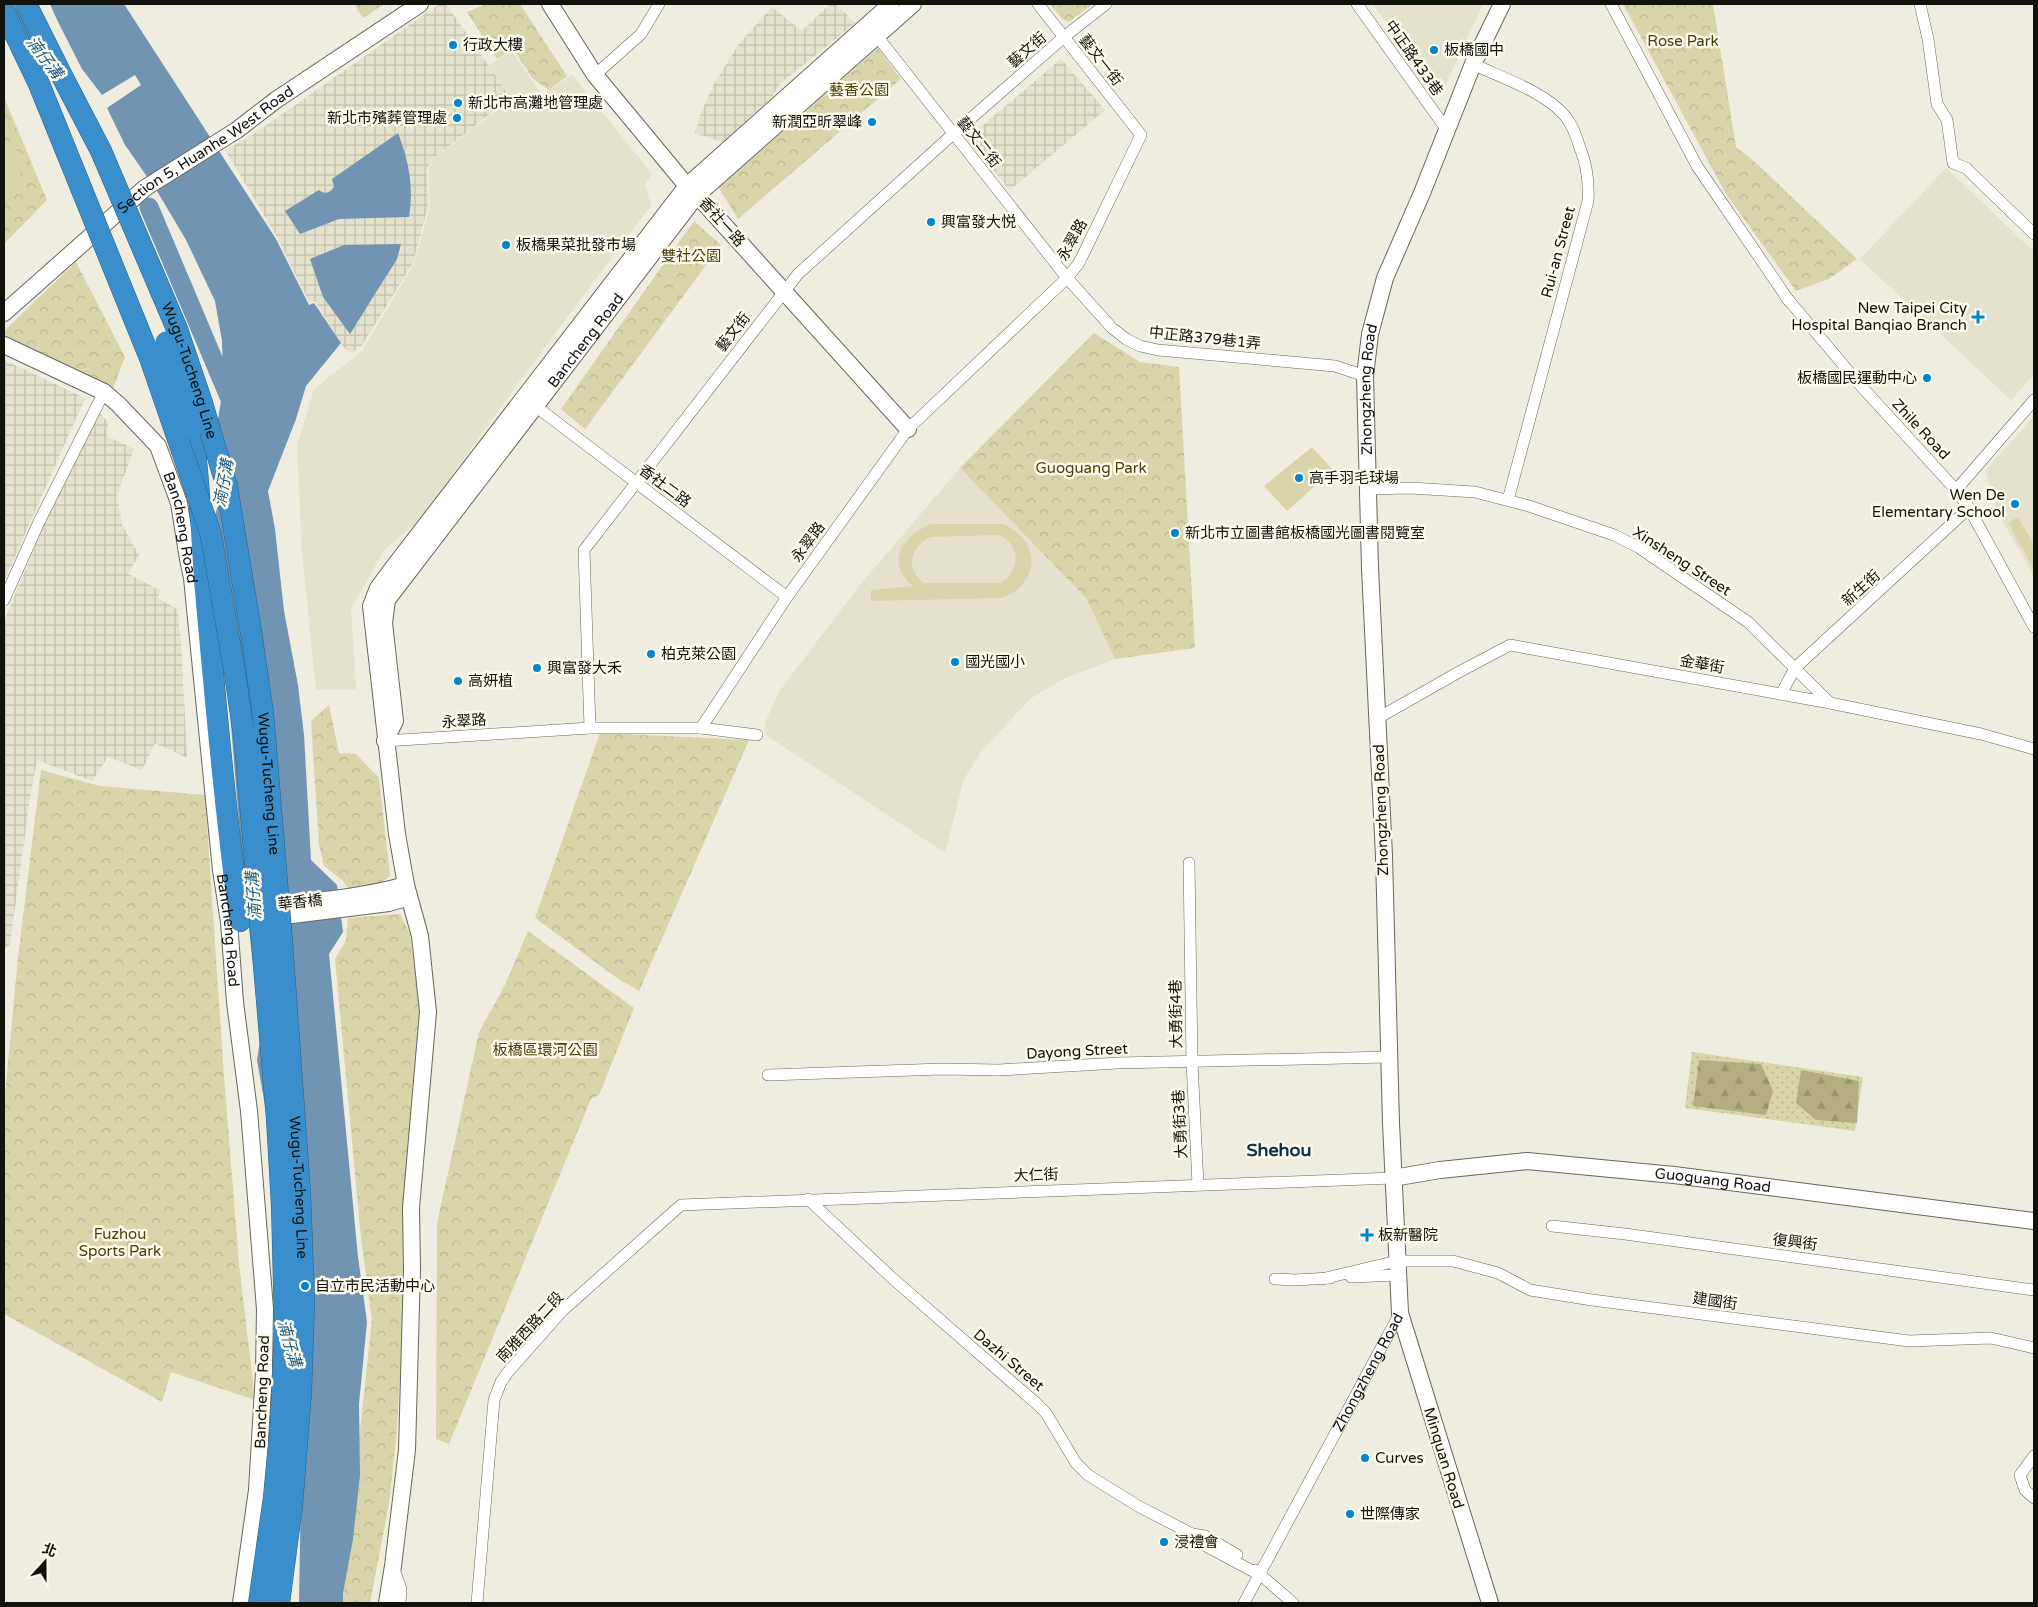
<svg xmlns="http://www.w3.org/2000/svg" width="2038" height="1607" font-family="'Varela Round','Noto Sans TC',sans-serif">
<defs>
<pattern id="industrial-grid" width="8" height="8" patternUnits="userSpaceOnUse" patternTransform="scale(1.25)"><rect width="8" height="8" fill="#e4e2cd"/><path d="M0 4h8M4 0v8" fill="none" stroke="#c3c1af"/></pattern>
<pattern id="grass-dots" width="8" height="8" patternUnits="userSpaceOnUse" patternTransform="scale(1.25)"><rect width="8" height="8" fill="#d9d5aa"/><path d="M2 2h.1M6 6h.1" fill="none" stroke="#b9b691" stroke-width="1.8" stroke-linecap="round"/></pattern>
<pattern id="forest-firs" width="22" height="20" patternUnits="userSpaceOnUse" patternTransform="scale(1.25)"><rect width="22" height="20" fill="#b3ae82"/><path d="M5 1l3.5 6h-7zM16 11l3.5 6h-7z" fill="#99956f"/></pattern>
<pattern id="park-crowns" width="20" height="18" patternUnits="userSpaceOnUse" patternTransform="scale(1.25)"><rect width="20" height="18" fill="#d9d5aa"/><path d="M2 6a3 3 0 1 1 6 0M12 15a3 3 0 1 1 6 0" fill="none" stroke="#b9b691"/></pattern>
</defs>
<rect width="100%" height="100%" fill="#eeeddf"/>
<g fill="#e4e2cd">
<polygon points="1373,4 1483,4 1440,97"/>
<polygon points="512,51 542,95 572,75 652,174 645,185 651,205 514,389 419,521 385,549 351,608 356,689 316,690 302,551 297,445 314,389 362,351 414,264 430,207 429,169 433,159 512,99 489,65"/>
<polygon points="1946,168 2034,252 2034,374 2011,400 1860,259"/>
<polygon points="2034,416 2034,577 1999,514 1985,471"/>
<polygon points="960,468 1086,598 1115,659 1063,679 1030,699 981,752 964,779 945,853 766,735 765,723 778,693 859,586"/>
</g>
<g fill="url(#industrial-grid)">
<polygon points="439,4 446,4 511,98 432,159 427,169 428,206 413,263 361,347 351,353 344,348 315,301 309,302 277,237 225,150 251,136"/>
<polygon points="830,4 836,4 855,23 780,84 772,97 723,142 695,133 701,113 714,84 738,45 772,7 802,31"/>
<polygon points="1061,59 1105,110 1010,190 967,139"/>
<polygon points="4,360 85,398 4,582"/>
<polygon points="98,411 108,422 107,436 134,449 117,495 122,525 139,555 128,574 160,590 158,598 177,609 181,642 187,758 155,743 142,770 108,757 92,781 37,760 30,798 10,944 4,950 4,621 47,518"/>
</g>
<polygon fill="url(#grass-dots)" points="1692,1052 1863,1077 1855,1131 1685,1108"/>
<g fill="url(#forest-firs)">
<polygon points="1699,1060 1761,1064 1773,1091 1766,1115 1693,1106"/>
<polygon points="1801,1070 1859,1081 1857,1123 1816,1120 1796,1103"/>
</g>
<g fill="url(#park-crowns)">
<polygon points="354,4 385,4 363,18"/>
<polygon points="486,4 520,4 567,76 549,90 533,79 513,49 497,59 467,12"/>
<polygon points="1050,4 1093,4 1069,22 1062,19"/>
<polygon points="1623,4 1713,4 1736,147 1754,161 1857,259 1829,279 1796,291 1726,194"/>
<polygon points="878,48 901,79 738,219 718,187"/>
<polygon points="4,97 47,200 4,244"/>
<polygon points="694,221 721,245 585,429 561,409"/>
<polygon points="76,262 125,357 113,388 4,337 4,331"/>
<polygon points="1094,333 1140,362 1179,367 1195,648 1115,659 1086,598 960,468"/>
<polygon points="329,705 339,753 356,754 379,778 390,876 375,887 348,888 342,880 324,866 319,844 311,721"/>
<polygon points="600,733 749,740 639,991 617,978 535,918"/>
<polygon points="41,770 100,786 205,795 224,1077 239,1263 255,1400 171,1372 162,1402 4,1314 4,1105 18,957"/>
<polygon points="400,914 410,934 420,1011 405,1217 401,1365 396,1439 389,1504 370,1603 337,1603 352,1504 372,1320 361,1238 335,959 346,940 348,918"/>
<polygon points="528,931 634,1008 599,1095 591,1099 449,1444 436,1439 437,1223 479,1032 505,985"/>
</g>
<g fill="#d9d5aa" fill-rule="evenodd">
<path d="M4,140C27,151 27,180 4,191Z"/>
<polygon points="1312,447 1333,470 1287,511 1264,486"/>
<polygon points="2018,517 2034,545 2034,570 2008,523"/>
<path d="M931,524H1003C1041,541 1041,583 1002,598L871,601V590L913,586C910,584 907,581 905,578C887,555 910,532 931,524ZM999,535C1022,547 1019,568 1002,583H924C904,569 911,546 931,537Z"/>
</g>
<g fill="#7094b2">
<polygon points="4,4 124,4 276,239 309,305 314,303 341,343 306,386 296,419 268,491 275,529 284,611 298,685 304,735 311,860 337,885 343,932 329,954 358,1257 367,1322 359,1404 360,1475 353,1539 343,1593 343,1603 299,1603 301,1486 274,1157 257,1060 261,1035 244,884 214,518 230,470 217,425 223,390 222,341 215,301 186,240 157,191 125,145 107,108 141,85 135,75 102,95 82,69 55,16"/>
<path d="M398,133C409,161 414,188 409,217L339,219L300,234L285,211L319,190C324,195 331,193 334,186L332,179Z"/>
<polygon points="401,244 397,259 350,334 323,297 310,259 344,245"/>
</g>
<polygon fill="#eeeddf" points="4,4 50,4 77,66 54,19 4,47"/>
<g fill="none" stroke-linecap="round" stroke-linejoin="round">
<g stroke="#7094b2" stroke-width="19">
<polyline points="11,12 47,60"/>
<polyline points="149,207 233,406"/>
</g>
<g stroke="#68675b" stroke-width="12">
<g id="street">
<polyline points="1357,4 1447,130"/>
<polyline points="1611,4 1697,166 1789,301"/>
<polyline points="1920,4 1928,39 1937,104 1947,120 1953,163 1966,168 2034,234"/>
<polyline points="873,31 1067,278 1112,328 1126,339 1140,346 1158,350 1335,366 1365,376"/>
<path d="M1473,64C1502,78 1546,92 1566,117C1573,126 1577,138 1580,148C1587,165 1589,183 1588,201L1508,500"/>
<polyline points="595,75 641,34 659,4"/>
<polyline points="1786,297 1861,386 1956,490 1969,508 2034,627"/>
<polyline points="530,402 787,597"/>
<polyline points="1369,489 1411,488 1475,492 1529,506 1614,535 1638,547 1748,622 1830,703"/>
<polyline points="1956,490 2034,400"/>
<polyline points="4,600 39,522 104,392"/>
<polyline points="1781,694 1795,668 1969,508"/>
<polyline points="1378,718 1459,672 1510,645 1830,703 1981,734 2034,749"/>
<polyline points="590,728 584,550 798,274 953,134 1064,37 1106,4"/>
<polyline points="701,728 757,735"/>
<polyline points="385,741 590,728 701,728 787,597 908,429 1067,278 1079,263 1141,135 1038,4"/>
<polyline points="1189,863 1192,1062 1198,1185"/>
<polyline points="768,1075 943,1069 999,1070 1118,1063 1389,1057"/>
<polyline points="808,1199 891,1277 1037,1404 1046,1413 1076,1463 1088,1475 1138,1506 1192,1534 1204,1545 1260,1575"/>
<polyline points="1552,1226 1625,1234 2034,1290"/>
<polyline points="1351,1277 1399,1275"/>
<polyline points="1275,1279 1295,1280 1330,1278"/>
<polyline points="1322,1279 1397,1261 1453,1261 1498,1273 1530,1290 1592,1300 1909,1341 1991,1338 2034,1348"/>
<polyline points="2034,1456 2020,1475 2025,1490 2034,1498"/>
<polyline points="1192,1534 1205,1536 1237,1555"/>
<polyline points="394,1569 401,1589 400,1603"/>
<polyline points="1255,1570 1293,1603"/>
<polyline points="477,1603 494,1400 501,1382 508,1372 562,1311 681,1205 1393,1178"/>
<path id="s1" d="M1244,1603L1400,1313"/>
</g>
</g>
<g stroke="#68675b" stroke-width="18">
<g id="secondary">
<polyline points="550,4 595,75 687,186 697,195 908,429"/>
<path id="s2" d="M4,313L145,188L237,130L276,100L420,4"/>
<path id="s3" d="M4,345L104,392L118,404L158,446L179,503L188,559L192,578L221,870L229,922L235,1002L249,1111L265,1309L264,1372L257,1490L241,1603"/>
<path id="s4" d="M385,741L395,721L384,623L387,600L697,195L913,4"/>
<path d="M267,905C314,901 361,898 406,885"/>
<polyline points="268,918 389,903 409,897"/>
<path id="s5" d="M1393,1178L1440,1170L1527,1161L1674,1175L2034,1221"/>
<polyline points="387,1603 393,1566 407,1450 412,1269 411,1208 428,1012 420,936 406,885 397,834 371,606 378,588 392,569 687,186 891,4"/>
<path id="s6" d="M1490,1603L1400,1313L1391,1123L1384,856L1370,568L1365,376L1370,334L1385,278L1422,193L1473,64L1502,4"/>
</g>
</g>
<g stroke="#2b6388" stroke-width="22">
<path id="highway" d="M192,428C200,480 201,533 205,586C215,698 225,810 240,921"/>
</g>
<use href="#street" stroke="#fff" stroke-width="11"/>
<use href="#secondary" stroke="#fff" stroke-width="16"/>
<use href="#highway" stroke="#398ecb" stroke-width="21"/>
<g stroke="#2b6388" stroke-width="22" stroke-linecap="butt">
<g id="highway-bridge">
<path id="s7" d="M26,4L62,76L101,151L177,329L201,400L227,487L251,632L263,714L282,943L300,1194L304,1302L301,1391L292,1505L279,1603"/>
<polyline points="4,11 39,84 150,358 211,535 235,674 245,742 277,1119 282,1206 285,1325 281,1422 274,1497 259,1603"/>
<polyline points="166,342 192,428"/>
</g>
</g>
<use href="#highway-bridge" stroke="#398ecb" stroke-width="21"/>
</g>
<g fill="#0084cb" stroke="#fbfaec" stroke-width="2">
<circle cx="453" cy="45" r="5"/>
<circle cx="1434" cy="50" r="5"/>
<circle cx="458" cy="103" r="5"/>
<circle cx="457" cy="118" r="5"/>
<circle cx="872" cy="122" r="5"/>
<circle cx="931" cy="222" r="5"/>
<circle cx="506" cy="245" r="5"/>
<path d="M1975.5 309.5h5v5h5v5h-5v5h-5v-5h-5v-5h5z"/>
<circle cx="1927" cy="378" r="5"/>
<circle cx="1299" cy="478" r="5"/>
<circle cx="2015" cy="504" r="5"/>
<circle cx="1175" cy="533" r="5"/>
<circle cx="651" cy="654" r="5"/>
<circle cx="955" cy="662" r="5"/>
<circle cx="537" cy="668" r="5"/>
<circle cx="458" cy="681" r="5"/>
<path d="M1364.5 1227.5h5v5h5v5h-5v5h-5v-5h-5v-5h5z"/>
<circle cx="305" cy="1286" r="5"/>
<circle cx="1365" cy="1458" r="5"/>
<circle cx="1350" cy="1514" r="5"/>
<circle cx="1164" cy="1542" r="5"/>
</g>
<g text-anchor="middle" stroke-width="5" stroke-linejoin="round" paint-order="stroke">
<g font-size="15" fill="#474108" stroke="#fbfaec">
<text x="1683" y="46">Rose Park</text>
<text x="859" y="95">藝香公園</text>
<text x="691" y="261">雙社公園</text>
<text x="1091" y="473">Guoguang Park</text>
<text x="545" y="1055">板橋區環河公園</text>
<text x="120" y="1239">Fuzhou<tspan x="120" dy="17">Sports Park</tspan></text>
</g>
<g font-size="15" fill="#12120d" stroke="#fbfaec" text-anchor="start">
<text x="463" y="50">行政大樓</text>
<text x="1444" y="55">板橋國中</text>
<text x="468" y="108">新北市高灘地管理處</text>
<text x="447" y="123" text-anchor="end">新北市殯葬管理處</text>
<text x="862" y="127" text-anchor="end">新潤亞昕翠峰</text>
<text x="941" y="227">興富發大悦</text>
<text x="516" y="250">板橋果菜批發市場</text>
<text x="1967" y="313" text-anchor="end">New Taipei City<tspan x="1967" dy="17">Hospital Banqiao Branch</tspan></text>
<text x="1917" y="383" text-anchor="end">板橋國民運動中心</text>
<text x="1309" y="483">高手羽毛球場</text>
<text x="2005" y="500" text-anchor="end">Wen De<tspan x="2005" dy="17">Elementary School</tspan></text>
<text x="1185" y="538">新北市立圖書館板橋國光圖書閱覽室</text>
<text x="661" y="659">柏克萊公園</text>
<text x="965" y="667">國光國小</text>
<text x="547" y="673">興富發大禾</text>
<text x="468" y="686">高妍植</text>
<text x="1378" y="1240">板新醫院</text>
<text x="315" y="1291">自立市民活動中心</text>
<text x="1375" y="1463">Curves</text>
<text x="1360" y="1519">世際傳家</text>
<text x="1174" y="1547">浸禮會</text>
</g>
<g font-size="15" fill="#12120d" stroke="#fbfaec">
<text transform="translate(1027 50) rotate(-41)" y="5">藝文街</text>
<text transform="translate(1414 58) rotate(55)" y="5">中正路433巷</text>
<text transform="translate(1101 60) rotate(52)" y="5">藝文一街</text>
<text transform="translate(979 142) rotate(52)" y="5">藝文二街</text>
<text dy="5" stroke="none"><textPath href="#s2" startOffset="260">Section 5, Huanhe West Road</textPath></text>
<text transform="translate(722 222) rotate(48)" y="5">香社一路</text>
<text transform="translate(1072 240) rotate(-61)" y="5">永翠路</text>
<text transform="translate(1558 252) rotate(-75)" y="5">Rui-an Street</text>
<text transform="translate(733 332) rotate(-52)" y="5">藝文街</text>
<text transform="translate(1205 338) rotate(6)" y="5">中正路379巷1弄</text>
<text dy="5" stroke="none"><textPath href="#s4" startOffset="471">Bancheng Road</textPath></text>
<text dy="5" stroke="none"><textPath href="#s7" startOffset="402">Wugu-Tucheng Line</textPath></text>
<text dy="5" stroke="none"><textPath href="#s6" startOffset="1228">Zhongzheng Road</textPath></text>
<text transform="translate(1921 429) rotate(47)" y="5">Zhile Road</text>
<text transform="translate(665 486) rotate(37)" y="5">香社二路</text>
<text dy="5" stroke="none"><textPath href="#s3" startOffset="272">Bancheng Road</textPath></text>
<text transform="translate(808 542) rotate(-54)" y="5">永翠路</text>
<text transform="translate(1682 561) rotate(33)" y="5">Xinsheng Street</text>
<text transform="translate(1861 588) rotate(-42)" y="5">新生街</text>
<text transform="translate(1702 664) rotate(10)" y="5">金華街</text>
<text transform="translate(464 721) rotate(-4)" y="5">永翠路</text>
<text dy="5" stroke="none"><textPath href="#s7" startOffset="824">Wugu-Tucheng Line</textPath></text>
<text transform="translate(1381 810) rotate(-92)" y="5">Zhongzheng Road</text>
<text transform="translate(300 902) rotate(-6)" y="5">華香橋</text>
<text dy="5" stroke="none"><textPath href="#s3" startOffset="678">Bancheng Road</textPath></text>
<text transform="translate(1176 1014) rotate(-91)" y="5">大勇街4巷</text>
<text transform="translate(1077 1051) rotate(-3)" y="5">Dayong Street</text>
<text transform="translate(1180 1124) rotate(-93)" y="5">大勇街3巷</text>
<text transform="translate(1036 1175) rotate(-2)" y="5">大仁街</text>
<text dy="5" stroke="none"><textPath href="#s5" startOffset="322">Guoguang Road</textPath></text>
<text dy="5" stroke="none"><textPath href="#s7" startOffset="1229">Wugu-Tucheng Line</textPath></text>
<text transform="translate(1795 1242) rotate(7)" y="5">復興街</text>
<text transform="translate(1715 1301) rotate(8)" y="5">建國街</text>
<text transform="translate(530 1327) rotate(-47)" y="5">南雅西路二段</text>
<text transform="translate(1009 1360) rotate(40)" y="5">Dazhi Street</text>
<text dy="5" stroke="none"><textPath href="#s1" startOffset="262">Zhongzheng Road</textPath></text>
<text transform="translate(262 1392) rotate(-88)" y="5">Bancheng Road</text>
<text transform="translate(1444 1458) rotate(73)" y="5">Minquan Road</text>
</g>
<g font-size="16" font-style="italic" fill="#1e5982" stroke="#fbfaec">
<text transform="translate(45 57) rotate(53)" y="6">湳仔溝</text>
<text transform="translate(223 483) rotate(-80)" y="6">湳仔溝</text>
<text transform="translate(253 896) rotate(-94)" y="6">湳仔溝</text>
<text transform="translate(290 1343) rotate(74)" y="6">湳仔溝</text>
</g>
<g font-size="18" font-weight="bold" fill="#0b2f47" stroke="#fbfaec">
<text x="1279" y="1156">Shehou</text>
</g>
</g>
<rect width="2038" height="1607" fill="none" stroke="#12120d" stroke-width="10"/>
<g transform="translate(45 1562) rotate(21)" stroke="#fbfaec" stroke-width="4" paint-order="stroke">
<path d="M0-4L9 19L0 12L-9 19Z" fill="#12120d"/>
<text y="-8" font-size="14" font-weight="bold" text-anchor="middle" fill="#12120d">北</text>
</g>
</svg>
